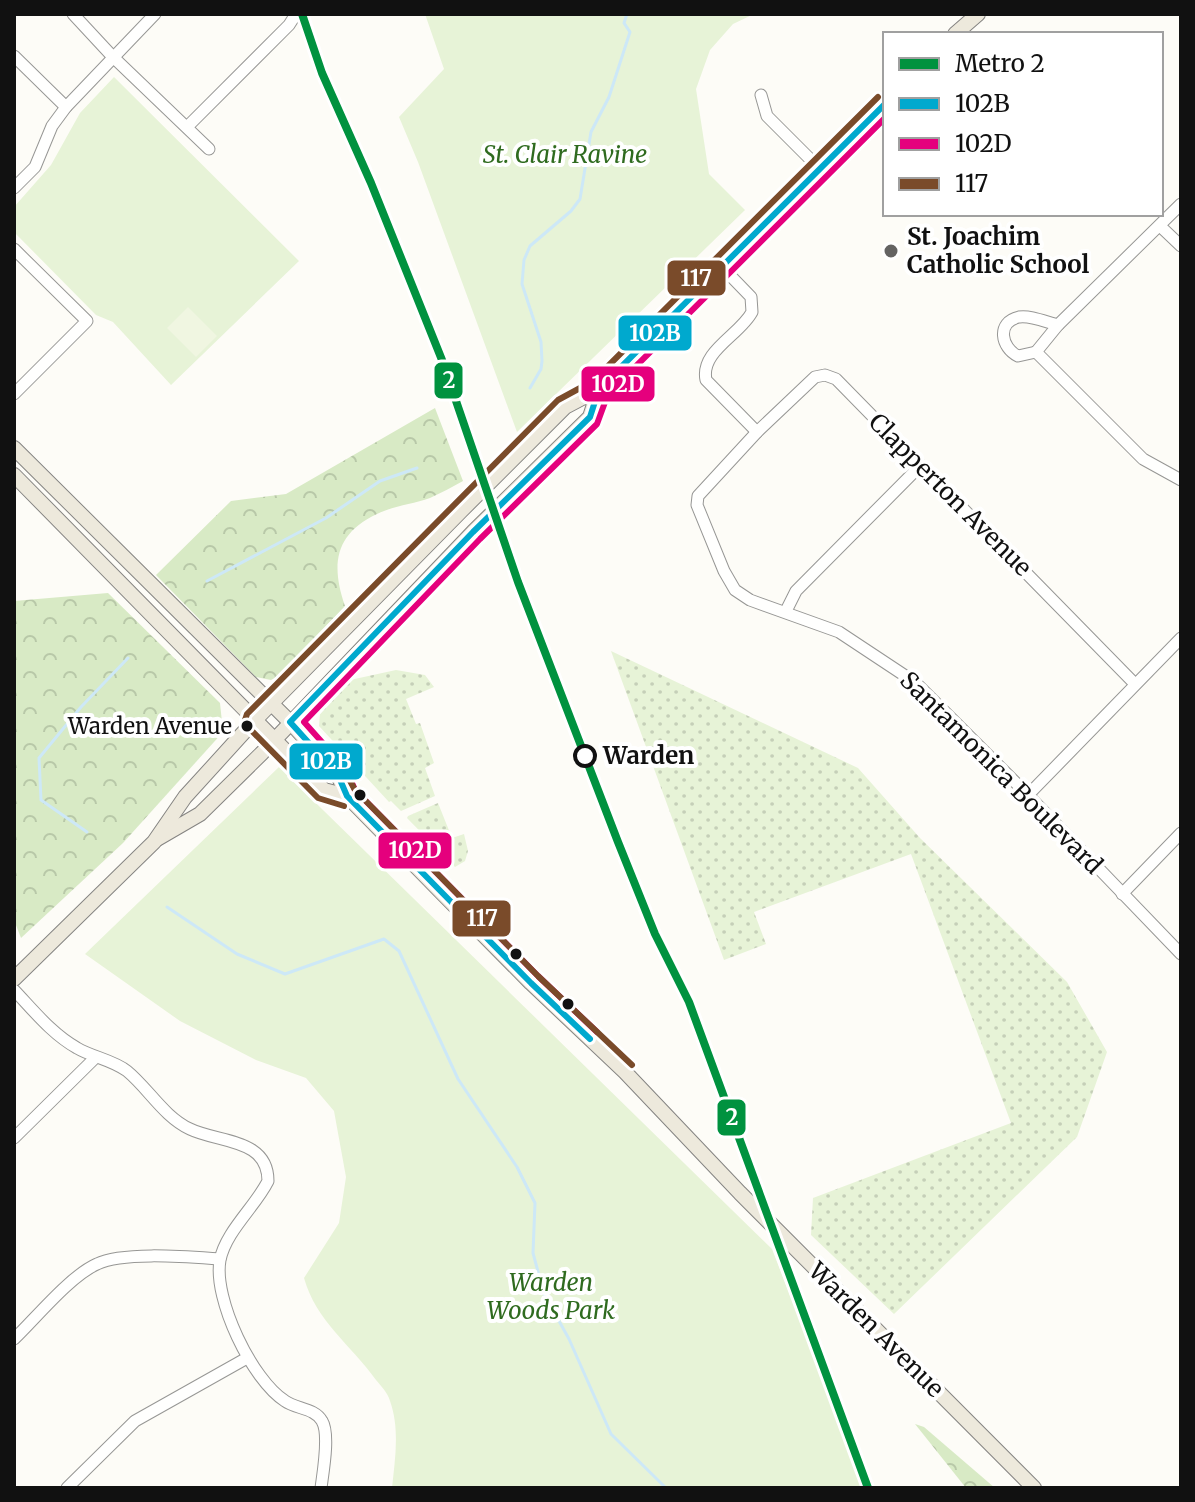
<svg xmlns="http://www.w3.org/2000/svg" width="1195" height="1502" font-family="Merriweather,serif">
<defs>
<pattern id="grass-dots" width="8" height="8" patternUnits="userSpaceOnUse" patternTransform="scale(2)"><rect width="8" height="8" fill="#e7f3d7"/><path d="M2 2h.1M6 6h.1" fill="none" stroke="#c5cfb8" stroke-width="1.8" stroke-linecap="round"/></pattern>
<pattern id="forest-crowns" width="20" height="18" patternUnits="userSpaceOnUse" patternTransform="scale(2)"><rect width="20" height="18" fill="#d8eac5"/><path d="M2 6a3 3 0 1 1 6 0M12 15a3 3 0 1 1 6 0" fill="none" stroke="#b8c8a8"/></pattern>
</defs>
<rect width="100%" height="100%" fill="#fdfcf7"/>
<g fill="url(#grass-dots)">
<polygon points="611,651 858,768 920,838 1067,982 1107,1052 1077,1137 894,1314 811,1235 813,1198 1011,1123 911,854 754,912 766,944 724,960"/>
<polygon points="396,670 425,675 434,687 406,699 416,724 420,723 434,763 425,768 435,796 401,811 391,801 389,802 319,726 320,714 350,680"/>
<polygon points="438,803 452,838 464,834 468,851 465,861 455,867 407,818 408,816"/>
</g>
<g fill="url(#forest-crowns)">
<path d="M435,408L463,481C452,487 441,493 430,498C413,504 393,506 377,514C334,534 331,566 345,606L279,676L271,680L256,677L156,575L231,501L286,494Z"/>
<polygon points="108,593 220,703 223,732 123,843 21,938 14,920 14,601"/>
<polygon points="915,1424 924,1427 995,1488 966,1488"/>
</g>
<g fill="#e7f3d7">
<polygon points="425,14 754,14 733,24 710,50 696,89 709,174 745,210 517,432 418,162 399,117 444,69"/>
<polygon points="114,77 299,261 171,385 113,322 96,315 14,232 14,207 51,165 80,113"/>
<path d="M279,767L772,1249L865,1488H392C395,1459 400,1429 390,1401C388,1393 381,1386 376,1380C351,1345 316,1321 304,1278L339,1223L346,1177L334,1111L306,1078L256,1060L180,1021L85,954Z"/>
</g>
<polygon fill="#f0f6e1" points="188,307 217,336 196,357 167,328"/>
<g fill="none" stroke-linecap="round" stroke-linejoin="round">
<g stroke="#cde8f7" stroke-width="3">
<polyline points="530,388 541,369 542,361 541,342 522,284 524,260 530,246 571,211 580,199 591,132 609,97 630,32 624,23 627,14"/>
<polyline points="207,581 326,518 380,481 417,468"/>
<polyline points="87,832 41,800 39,758 81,707 128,658"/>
<polyline points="167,907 237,954 285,974 384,939 399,951 458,1079 517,1167 535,1203 533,1253 544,1294 569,1339 611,1434 666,1488"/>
</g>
<g stroke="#979795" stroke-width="13">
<g id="minor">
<polyline points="73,14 112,56 209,149"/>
<polyline points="14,56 66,107"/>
<polyline points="761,95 767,116 820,169"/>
<polyline points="187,127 289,25 296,14"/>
<polyline points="14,188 35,167 52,126 66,107 155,14"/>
<polyline points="1181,204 1058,325 1036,352 1143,459 1181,480"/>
<polyline points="1160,226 1181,246"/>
<polyline points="14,249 87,321 14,394"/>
<path d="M721,266L751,297L752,312C740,335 700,351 706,380L757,432"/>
<path d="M1036,352L1018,356C1001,348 996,322 1019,317C1030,315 1046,322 1058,325"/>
<polyline points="786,611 796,591 920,466"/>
<polyline points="1135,684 836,379 825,375 815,377 757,432 698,496 697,505 724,571 735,590 750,600 839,632 916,683 1028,795 1181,954"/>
<polyline points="1028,795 1181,638"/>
<polyline points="1122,894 1181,833"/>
<path d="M14,990C34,1011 52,1034 77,1048C92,1057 113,1060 127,1071C148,1088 164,1117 190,1129C219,1143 268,1138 268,1181C255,1207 226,1231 220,1260C213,1299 252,1380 285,1401C296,1409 315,1408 322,1421C330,1434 323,1472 321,1488"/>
<polyline points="14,1138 95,1058"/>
<path d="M14,1339C36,1318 70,1276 97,1264C123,1251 190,1257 220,1259"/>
<polyline points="67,1488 135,1421 247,1358"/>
</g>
</g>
<g stroke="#858482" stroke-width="16">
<g id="major">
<polyline points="955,34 978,14"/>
<polyline points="14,448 290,722 338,775 347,796 441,892 531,983 625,1072 740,1193 1034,1488"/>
<polyline points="14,475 324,790 347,796"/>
<polyline points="157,839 200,814 262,753 473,532 590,417 599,389"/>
<polyline points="14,979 154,842 185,797 255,720 461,511 565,407 599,389 885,104"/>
</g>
</g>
<use href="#minor" stroke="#fffffe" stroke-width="11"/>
<use href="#major" stroke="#ede9dc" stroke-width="14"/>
<g stroke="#fff" stroke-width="12">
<polyline id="bus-1" points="590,1039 531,983 347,796 338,775 290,722 473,532 590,417 599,389 885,104"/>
</g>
<g stroke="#fff" stroke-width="12">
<polyline id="bus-2" points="597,1032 538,976 355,790 346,769 304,722 480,539 597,424 608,394 885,118"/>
</g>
<g stroke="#fff" stroke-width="12">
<g id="bus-3">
<polyline points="341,764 355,790 538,976 632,1065"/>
<polyline points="344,806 318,798 247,726 245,720 247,714 558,400 593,381 878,97"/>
</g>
</g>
<use href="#bus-1" stroke="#00a9ce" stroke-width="6"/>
<use href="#bus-2" stroke="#e5007d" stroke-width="6"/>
<use href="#bus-3" stroke="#7a4b2a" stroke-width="6"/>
<g stroke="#fff" stroke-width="14">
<polyline id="metro-1" points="302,14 322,73 371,183 442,360 518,582 618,842 655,934 689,1002 868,1488"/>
</g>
<use href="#metro-1" stroke="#00923f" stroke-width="8"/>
</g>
<circle fill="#646362" stroke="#fff" stroke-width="3" cx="891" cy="251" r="8"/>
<g fill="#111" stroke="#fff" stroke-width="3">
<circle cx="247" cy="726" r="7"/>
<circle cx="360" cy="795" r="7"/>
<circle cx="516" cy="954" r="7"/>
<circle cx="568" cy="1004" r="7"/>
</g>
<circle fill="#fff" stroke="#111" stroke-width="4" cx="585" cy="756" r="10"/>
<g text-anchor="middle" stroke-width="8" stroke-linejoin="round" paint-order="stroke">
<g font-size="22" fill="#111" stroke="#fff" text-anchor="end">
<text x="232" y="734">Warden Avenue</text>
</g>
<g font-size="24" font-style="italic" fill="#2f6b1f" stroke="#fff">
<text x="565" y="163">St. Clair Ravine</text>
<text x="551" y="1291">Warden<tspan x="551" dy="28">Woods Park</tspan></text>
</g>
<g font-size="24" font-weight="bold" fill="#111" stroke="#fff" text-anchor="start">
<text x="907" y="245">St. Joachim<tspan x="907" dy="28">Catholic School</tspan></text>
</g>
<g font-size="24" fill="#111" stroke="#fff">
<text transform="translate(950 495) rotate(45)" y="8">Clapperton Avenue</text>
<text transform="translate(1001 773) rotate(45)" y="8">Santamonica Boulevard</text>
<text transform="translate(876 1330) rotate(45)" y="8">Warden Avenue</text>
</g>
<g font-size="24" font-weight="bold" fill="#111" stroke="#fff" text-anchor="start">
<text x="603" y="764">Warden</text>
</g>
</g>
<g stroke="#fff" stroke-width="3">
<rect x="666" y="259" width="61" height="38" rx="8" fill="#7a4b2a"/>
<rect x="617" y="314" width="76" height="38" rx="8" fill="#00a9ce"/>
<rect x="433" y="361" width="31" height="39" rx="8" fill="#00923f"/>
<rect x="580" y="365" width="76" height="38" rx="8" fill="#e5007d"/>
<rect x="288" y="742" width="76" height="39" rx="8" fill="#00a9ce"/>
<rect x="377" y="831" width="76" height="39" rx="8" fill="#e5007d"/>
<rect x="451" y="899" width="61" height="39" rx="8" fill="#7a4b2a"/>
<rect x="716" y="1098" width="31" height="39" rx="8" fill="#00923f"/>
</g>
<g font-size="22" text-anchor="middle" font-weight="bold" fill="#fff">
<text x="696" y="286">117</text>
<text x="655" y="341">102B</text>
<text x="449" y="388">2</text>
<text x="618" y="392">102D</text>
<text x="326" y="769">102B</text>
<text x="415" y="858">102D</text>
<text x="482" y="926">117</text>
<text x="732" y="1125">2</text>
</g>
<rect width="1195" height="1502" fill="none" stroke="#111111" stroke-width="32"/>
<rect x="883" y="32" width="280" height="184" fill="#ffffff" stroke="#a0a0a0" stroke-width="2"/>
<rect x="899" y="58" width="40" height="12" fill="#00923f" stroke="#a0a0a0" stroke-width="2"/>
<text x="955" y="72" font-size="24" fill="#111111">Metro 2</text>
<rect x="899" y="98" width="40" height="12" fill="#00a9ce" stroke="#a0a0a0" stroke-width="2"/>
<text x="955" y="112" font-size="24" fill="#111111">102B</text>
<rect x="899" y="138" width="40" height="12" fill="#e5007d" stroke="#a0a0a0" stroke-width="2"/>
<text x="955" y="152" font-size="24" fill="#111111">102D</text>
<rect x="899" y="178" width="40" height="12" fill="#7a4b2a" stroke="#a0a0a0" stroke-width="2"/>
<text x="955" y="192" font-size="24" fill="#111111">117</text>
</svg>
